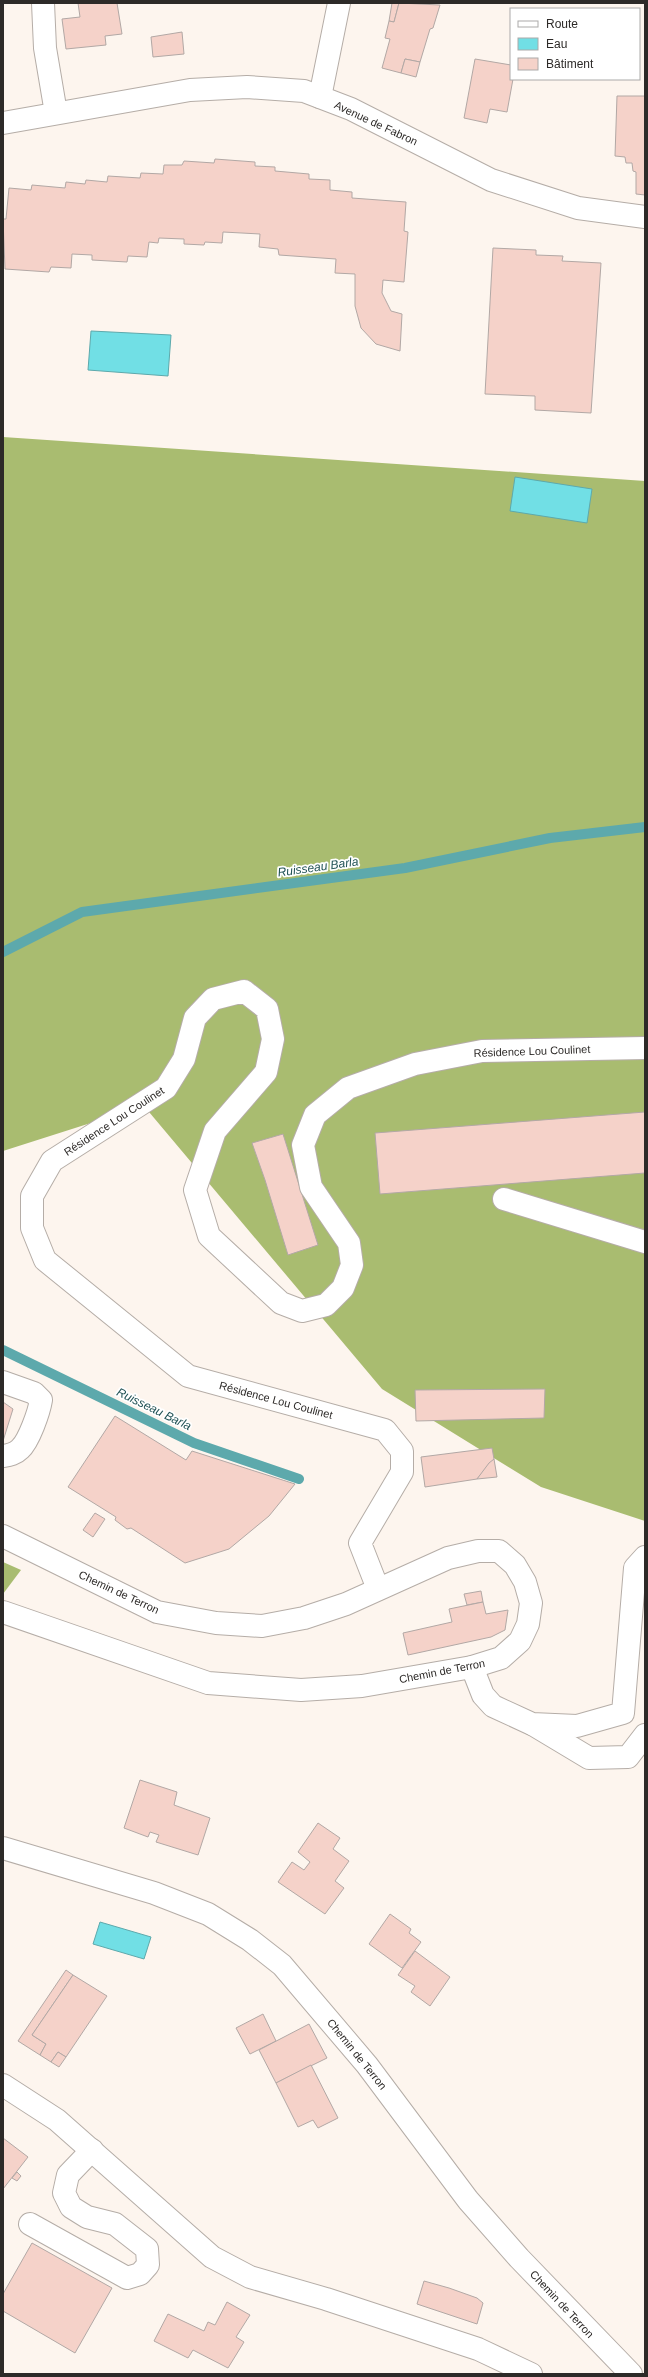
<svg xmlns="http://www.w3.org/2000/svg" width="648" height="2377" font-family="Helvetica,sans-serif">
<rect width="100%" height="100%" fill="#fdf5ee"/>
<g fill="#a9bc70">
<polygon points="3,437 645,481 645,1521 541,1487 382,1389 144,1106 3,1151"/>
<polygon points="3,1562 21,1570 3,1594"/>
</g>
<g fill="#71dfe5" stroke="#5da9ac">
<polygon points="91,331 171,335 168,376 88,370"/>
<polygon points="515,477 592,489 587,523 510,511"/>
<polygon points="100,1922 151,1937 144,1959 93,1944"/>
</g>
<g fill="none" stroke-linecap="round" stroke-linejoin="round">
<g stroke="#5da9ac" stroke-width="10">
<polyline points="3,952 82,912 405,868 550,838 645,827"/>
<polyline points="3,1350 194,1443 299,1479"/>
</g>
</g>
<g fill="#f5d2c9" stroke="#b2a8a5">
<polygon points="78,3 117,3 122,34 105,36 106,45 66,49 62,19 80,17"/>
<polygon points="392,3 399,3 394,22 389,21"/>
<polygon points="399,3 440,5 433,28 430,29 420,62 405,59 401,73 382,68 390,39 385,38 389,21 394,22"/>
<polygon points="182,32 184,54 153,57 151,37"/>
<polygon points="405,59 420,62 416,77 401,73"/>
<polygon points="475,59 511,65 511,79 513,79 507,112 490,109 487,123 464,118"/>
<polygon points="617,96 645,96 645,195 636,194 636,172 633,171 632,163 626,163 625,157 615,156"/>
<polygon points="215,159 255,162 255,166 275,167 275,171 309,174 309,179 330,180 330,190 352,192 352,198 406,202 404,231 408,232 404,282 383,280 382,293 391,311 402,314 400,351 376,344 361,328 355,306 355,274 335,273 336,259 279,255 278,249 259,247 260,234 223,232 222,243 205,242 204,245 184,244 184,239 159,238 158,243 149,242 147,257 128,256 127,262 92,260 92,255 72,254 71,268 51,267 49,272 5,269 3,219 6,219 9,188 31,190 32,185 65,188 66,182 85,184 86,180 107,182 108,176 140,178 141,173 163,174 164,165 182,165 184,161 214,163"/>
<polygon points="493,248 536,250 536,255 563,256 562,261 601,263 591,413 535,410 535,396 485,394"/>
<polygon points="645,1112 645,1173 380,1194 375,1133"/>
<polygon points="283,1134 318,1245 288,1255 265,1180 252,1143"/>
<polygon points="545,1389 544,1418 416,1421 415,1390"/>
<polygon points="3,1402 13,1409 3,1441"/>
<polygon points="115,1416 186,1460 192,1451 295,1484 269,1516 229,1549 185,1563 131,1528 127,1529 115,1520 116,1517 68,1487"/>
<polygon points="492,1448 494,1459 477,1479 425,1487 421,1457"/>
<polygon points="494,1459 497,1477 477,1479 489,1463"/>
<polygon points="95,1513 105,1519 93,1537 83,1530"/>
<polygon points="481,1591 483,1602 467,1605 464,1594"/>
<polygon points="483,1602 486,1614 508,1610 505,1630 491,1637 408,1655 403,1633 452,1622 449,1609"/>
<polygon points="140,1780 177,1792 174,1805 210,1818 198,1855 156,1842 159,1835 150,1832 148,1837 124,1828"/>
<polygon points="318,1823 340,1838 333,1849 349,1861 335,1881 344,1888 325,1914 278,1882 292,1862 304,1870 310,1862 298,1852"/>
<polygon points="390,1914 411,1929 409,1933 421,1942 402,1968 369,1944"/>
<polygon points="415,1951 450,1977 430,2006 411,1992 415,1986 398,1975"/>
<polygon points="66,1970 73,1975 32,2035 46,2044 40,2055 18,2041"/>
<polygon points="73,1975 107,1996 66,2057 58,2052 51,2062 40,2055 46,2044 32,2035"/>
<polygon points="263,2014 276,2041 250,2054 236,2028"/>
<polygon points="309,2024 327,2058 276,2083 259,2050"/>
<polygon points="58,2052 66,2057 59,2067 51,2062"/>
<polygon points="311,2065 338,2118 318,2128 313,2120 298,2127 276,2083"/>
<polygon points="3,2138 28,2157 3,2189"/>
<polygon points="17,2172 21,2176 17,2181 12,2178"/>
<polygon points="32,2243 112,2288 75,2353 3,2311 3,2294"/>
<polygon points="424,2281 449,2288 477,2298 483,2303 477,2324 417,2304"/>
<polygon points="227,2302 250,2315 236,2337 244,2342 228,2368 193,2350 188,2358 154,2341 168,2314 204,2331 208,2322 215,2325"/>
</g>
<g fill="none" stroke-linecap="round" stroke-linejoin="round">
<g stroke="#b5ada7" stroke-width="24">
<g id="minor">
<polyline points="43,3 45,48 56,113"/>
<polyline points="320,97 339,3"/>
<polyline points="3,123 190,90 247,87 304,91 351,109 491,180 578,208 645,217"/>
<polyline points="504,1199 645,1242"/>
<path d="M3,1382L34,1393L41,1400C39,1412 29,1441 20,1449C15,1454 10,1455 3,1456"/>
<polyline points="3,1536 157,1612 216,1623 262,1626 304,1618 346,1604 448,1558 478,1551 499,1551 515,1565 525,1582 531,1603 528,1624 520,1641 501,1658 472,1667 362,1686 301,1690 208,1683 3,1612"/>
<polyline points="378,1589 360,1543 402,1472 402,1451 385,1430 188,1376 45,1260 32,1228 32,1196 52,1161 166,1088 184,1059 195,1018 213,999 244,991 267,1009 273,1039 266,1072 215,1131 195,1190 209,1236 281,1303 302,1311 326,1305 343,1288 352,1265 349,1243 311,1187 303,1145 315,1115 348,1088 415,1064 482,1051 645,1048"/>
<polyline points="472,1667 483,1695 493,1706 532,1724 577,1726 623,1713 635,1568 645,1557"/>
<polyline points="534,1725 589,1758 628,1757 645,1735"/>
<polyline points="3,1848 154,1893 208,1914 250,1940 282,1965 367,2065 468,2200 519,2258 631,2374"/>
<polyline points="3,2085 57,2120 212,2257 250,2277 326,2299 478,2349 531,2374"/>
<polyline points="30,2224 127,2278 140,2274 148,2265 147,2249 115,2224 87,2217 71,2207 64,2193 68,2175 92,2150"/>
</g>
</g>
<use href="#minor" stroke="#fff" stroke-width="22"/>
</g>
<g text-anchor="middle" stroke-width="3.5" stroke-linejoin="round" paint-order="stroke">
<g font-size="11" fill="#2d2a28" stroke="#fff">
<text transform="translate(376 123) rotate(25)" y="4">Avenue de Fabron</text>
<text transform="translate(532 1051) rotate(-2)" y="4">Résidence Lou Coulinet</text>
<text transform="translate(114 1121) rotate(-33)" y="4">Résidence Lou Coulinet</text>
<text transform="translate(276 1400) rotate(15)" y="4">Résidence Lou Coulinet</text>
<text transform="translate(119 1592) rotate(25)" y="4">Chemin de Terron</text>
<text transform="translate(442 1671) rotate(-11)" y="4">Chemin de Terron</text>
<text transform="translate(357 2054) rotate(51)" y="4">Chemin de Terron</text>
<text transform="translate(562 2304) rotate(47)" y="4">Chemin de Terron</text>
</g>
<g font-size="12" font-style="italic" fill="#225356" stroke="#fff">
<text transform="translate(318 867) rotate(-8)" y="4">Ruisseau Barla</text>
<text transform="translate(154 1409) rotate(26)" y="4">Ruisseau Barla</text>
</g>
</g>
<rect width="648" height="2377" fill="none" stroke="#2d2a28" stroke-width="8"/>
<rect x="510" y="8" width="130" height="72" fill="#ffffff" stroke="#abaaa9"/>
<rect x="518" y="21" width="20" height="6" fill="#ffffff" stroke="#abaaa9"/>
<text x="546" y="28" font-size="12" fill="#2d2a28">Route</text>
<rect x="518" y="38" width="20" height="12" fill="#71dfe5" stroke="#abaaa9"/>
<text x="546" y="48" font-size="12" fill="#2d2a28">Eau</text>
<rect x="518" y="58" width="20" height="12" fill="#f5d2c9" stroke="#abaaa9"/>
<text x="546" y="68" font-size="12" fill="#2d2a28">Bâtiment</text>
</svg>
